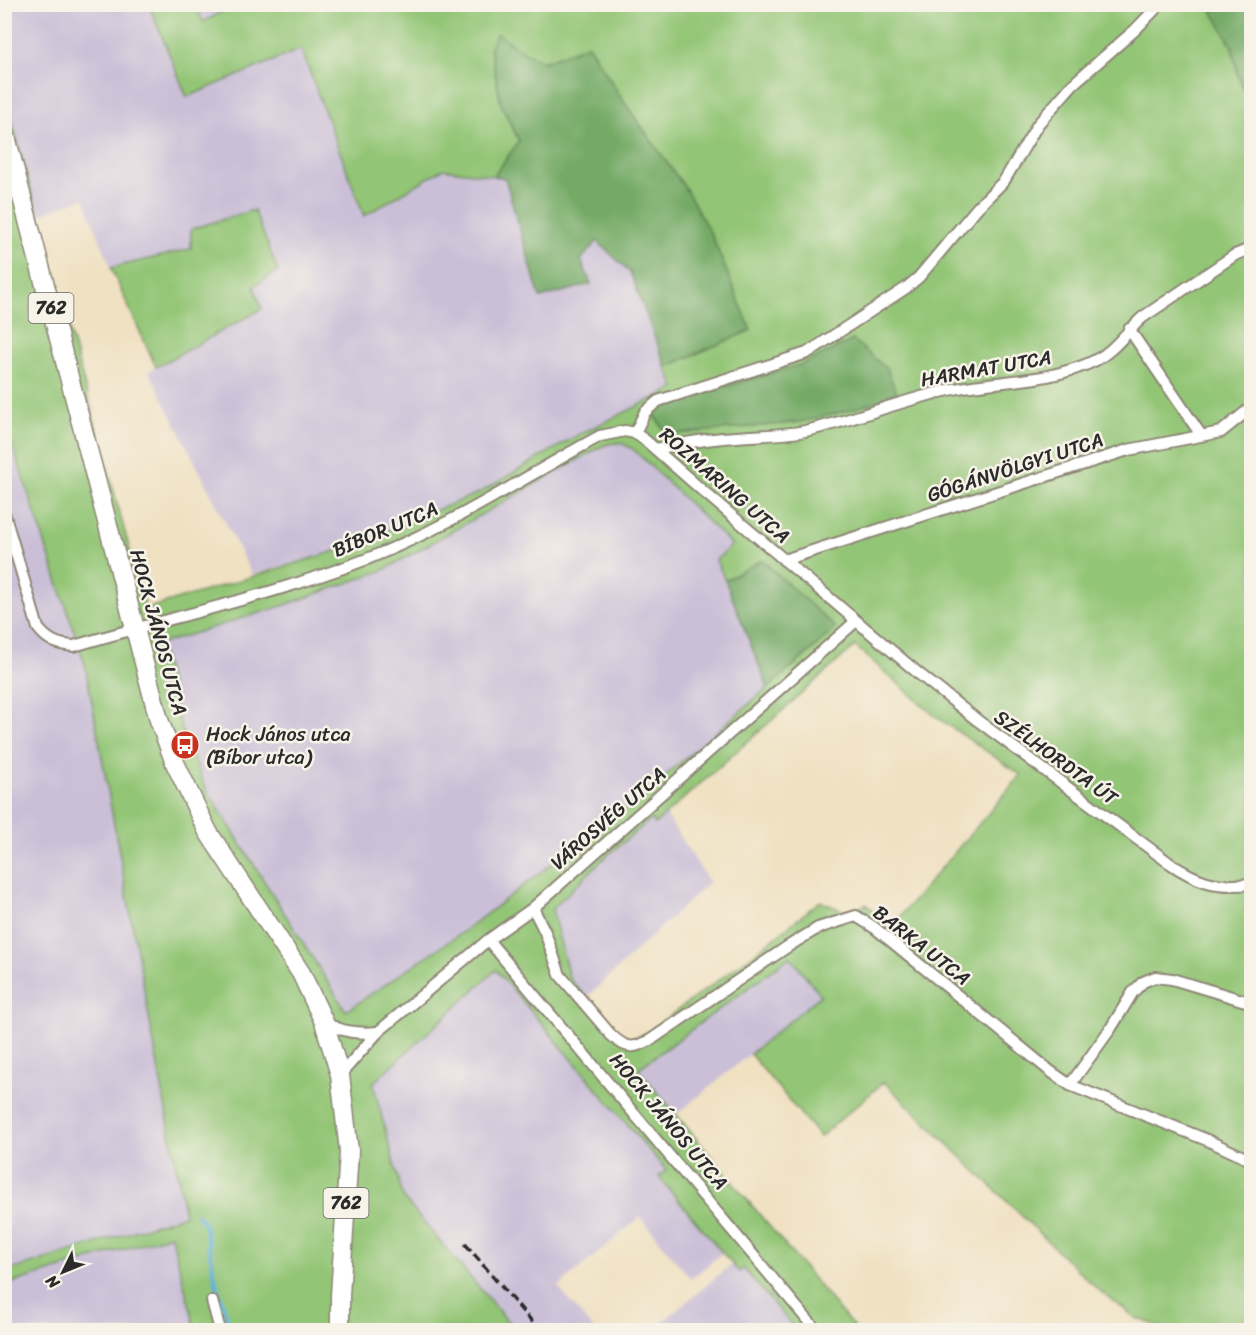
<svg xmlns="http://www.w3.org/2000/svg" width="1256" height="1335" font-family="Sriracha,sans-serif">
<rect width="100%" height="100%" fill="#f7f3e8"/>
<filter id="ink" filterUnits="userSpaceOnUse"><feTurbulence type="fractalNoise" baseFrequency=".0167" numOctaves="2"/><feDisplacementMap in="SourceGraphic" scale="12" xChannelSelector="R" yChannelSelector="G"/><feConvolveMatrix kernelMatrix="1 2 1 2 8 2 1 2 1" color-interpolation-filters="sRGB"/></filter>
<filter id="wash" filterUnits="userSpaceOnUse"><feTurbulence type="fractalNoise" baseFrequency=".008" numOctaves="4" result="noise"/><feDisplacementMap in="SourceGraphic" scale="24" xChannelSelector="R" yChannelSelector="G"/><feGaussianBlur stdDeviation="1.35" result="paint"/><feColorMatrix in="noise" values="0 0 0 0 0 0 0 0 0 0 0 0 0 0 0 0 0 1.4 0 .05"/><feComposite in="paint" operator="in"/></filter>
<g filter="url(#wash)">
<rect width="100%" height="100%" fill="#f0e1c2"/>
<g fill="#cabfd7">
<polygon points="4,5 149,5 187,97 301,49 363,215 443,169 505,178 540,298 581,260 597,241 629,272 675,388 578,435 481,492 339,550 252,575 149,371 262,309 191,249 111,268 84,198 38,215 5,92"/>
<polygon points="196,5 236,5 203,23"/>
<polygon points="4,423 85,664 185,1215 5,1272"/>
<polygon points="613,443 621,443 633,449 733,545 716,560 768,688 641,796 464,931 346,1011 205,787 181,728 160,644 285,605 384,570 602,446"/>
<polygon points="666,815 709,882 587,997 569,978 552,909 602,860 651,818 655,824"/>
<polygon points="790,957 821,995 676,1115 638,1069"/>
<polygon points="496,970 666,1170 659,1178 722,1253 691,1279 640,1217 558,1287 594,1330 515,1330 403,1198 373,1083"/>
<polygon points="171,1235 196,1330 5,1330 5,1285"/>
<polygon points="732,1264 739,1272 743,1268 796,1330 653,1330"/>
</g>
<g fill="#92c575" stroke="#5e7850" stroke-width="1.5" fill-rule="evenodd">
<path d="M236,4L1209,5L1232,46L1238,76L1252,107L1251,1330H1169L1136,1318L1096,1288L884,1082L820,1137L750,1054L821,995L790,957L638,1069L856,1330H796L743,1268L739,1272L732,1264L659,1177L666,1170L496,970L373,1083L403,1198L515,1330H196L171,1235L5,1285V1272L185,1215L85,664L5,423L4,92L146,609L339,550L481,492L578,435L675,388L666,367L751,330L711,234L685,188L624,102L588,45L543,62L517,48L498,34L490,47L501,104L519,141L494,176L443,169L364,216L301,49L187,97L149,5H196L203,22ZM853,340L801,422L667,435L655,416L654,407L803,364ZM613,443H621L633,449L732,545L716,560L725,580L762,561L817,646L641,796L464,931L346,1011L205,787L181,728L160,644L285,605L384,570L602,446ZM855,646L935,716L1021,775L890,928L866,904L849,913L820,901L754,954L638,1039L628,1040L621,1036L569,978L552,909L602,860L651,819L655,824Z"/>
<polygon points="254,210 278,271 254,286 262,309 156,367 111,268 191,249 191,229"/>
</g>
<g fill="#75aa66" stroke="#506a48" stroke-width="1.5">
<polygon points="1209,5 1251,5 1251,107 1238,76 1232,46"/>
<polygon points="497,33 517,48 543,62 588,45 624,102 685,188 711,234 751,330 666,367 630,272 597,241 581,260 591,284 540,298 505,178 494,176 519,141 501,104 490,47"/>
<polygon points="853,340 887,369 897,394 854,409 801,422 667,435 655,416 654,407 803,364"/>
<polygon points="762,560 836,628 768,688 725,580"/>
</g>
<g fill="none" stroke-linecap="round" stroke-linejoin="round">
<polyline stroke="#64b0dd" stroke-width="4" points="197,1215 204,1223 217,1287 231,1330"/>
</g>
</g>
<g filter="url(#ink)">
<g fill="none" stroke-linecap="round" stroke-linejoin="round">
<g stroke="#8e8676" stroke-width="14">
<g id="street">
<polyline points="1129,329 1201,435"/>
<polyline points="635,433 645,412 658,401 807,353 906,288 919,277 977,208 1004,181 1038,124 1073,84 1135,30 1160,4"/>
<path d="M656,449C678,444 701,440 723,438C750,435 779,436 805,431C856,420 903,399 954,389C1001,380 1053,382 1096,360C1115,350 1127,331 1143,317L1235,255L1252,248"/>
<path d="M4,513L38,628C48,641 58,645 74,646C171,617 272,596 367,559C449,527 523,478 600,436L625,431L635,433L645,440L704,492L918,673L977,720L1168,862C1197,882 1216,888 1252,884"/>
<polyline points="784,560 1128,450 1221,432 1252,407"/>
<path d="M533,908L545,932L560,975L611,1035C627,1050 634,1049 652,1039L787,947L818,928L856,916L875,928L1050,1071L1070,1085L1207,1140L1252,1161"/>
<polyline points="488,940 816,1330"/>
<path d="M324,1022C342,1032 357,1034 378,1032"/>
<polyline points="340,1075 378,1032 488,940 533,908 855,622"/>
<polyline points="1070,1085 1111,1028 1133,992 1143,982 1155,977 1172,979 1252,1003"/>
<polyline points="212,1301 220,1330"/>
</g>
</g>
<g stroke="#8e8676" stroke-width="21">
<polyline id="primary" points="4,129 159,720 175,763 208,832 301,973 324,1022 340,1075 349,1151 340,1296 340,1330"/>
</g>
<use href="#street" stroke="#fff" stroke-width="10"/>
<use href="#primary" stroke="#fff" stroke-width="18"/>
<polyline stroke="#2b2b2b" stroke-width="4" stroke-dasharray="9 4.5" stroke-linecap="butt" points="465,1244 539,1330"/>
</g>
</g>
<defs>
<g id="bus-disc" transform="scale(1.5)"><circle r="9.5" fill="#c8321e" stroke="#f7f3e8"/><path d="M-5-6H5V4H4V6H2V4H-2V6H-4V4H-5ZM-3.5-4V0h7V-4ZM-3.5 1.2v1.5H-2V1.2ZM2 1.2v1.5H3.5V1.2Z" fill="#fff"/></g>
</defs>
<g fill-rule="evenodd">
<use href="#bus-disc" x="185" y="745"/>
</g>
<g text-anchor="middle" stroke-width="5" stroke-linejoin="round" paint-order="stroke">
<g fill="#f7f3e8" stroke="#686764" stroke-width="1.5">
<rect x="28.5" y="293" width="45" height="30" rx="4.5"/>
<rect x="323.5" y="1188" width="45" height="30" rx="4.5"/>
</g>
<g font-size="18" font-weight="bold" fill="#2b2b2b">
<text x="51" y="314">762</text>
<text x="346" y="1209">762</text>
</g>
<g font-size="20" fill="#2b2b2b" stroke="#f7f3e8">
<text transform="translate(986 368) rotate(-10)" y="7">HARMAT UTCA</text>
<text transform="translate(1015 467) rotate(-18)" y="7">GÓGÁNVÖLGYI UTCA</text>
<text transform="translate(725 485) rotate(41)" y="7">ROZMARING UTCA</text>
<text transform="translate(385 529) rotate(-23)" y="7">BÍBOR UTCA</text>
<text transform="translate(159 632) rotate(75)" y="7">HOCK JÁNOS UTCA</text>
<text transform="translate(1056 757) rotate(36)" y="7">SZÉLHORDTA ÚT</text>
<text transform="translate(608 818) rotate(-41)" y="7">VÁROSVÉG UTCA</text>
<text transform="translate(922 945) rotate(38)" y="7">BARKA UTCA</text>
<text transform="translate(669 1121) rotate(50)" y="7">HOCK JÁNOS UTCA</text>
</g>
<g font-size="20" fill="#2b2b2b" stroke="#f7f3e8" text-anchor="start">
<text x="206" y="741">Hock János utca<tspan x="206" dy="23">(Bíbor utca)</tspan></text>
</g>
</g>
<rect width="1256" height="1335" fill="none" stroke="#f7f3e8" stroke-width="24"/>
<g transform="translate(63 1272) rotate(227)" stroke="#f7f3e8" stroke-width="4.5" paint-order="stroke">
<path d="M0-4.5L10 22L0 15L-10 22Z" fill="#2b2b2b"/>
<text y="-9" font-size="16" font-weight="bold" text-anchor="middle" fill="#2b2b2b">N</text>
</g>
</svg>
